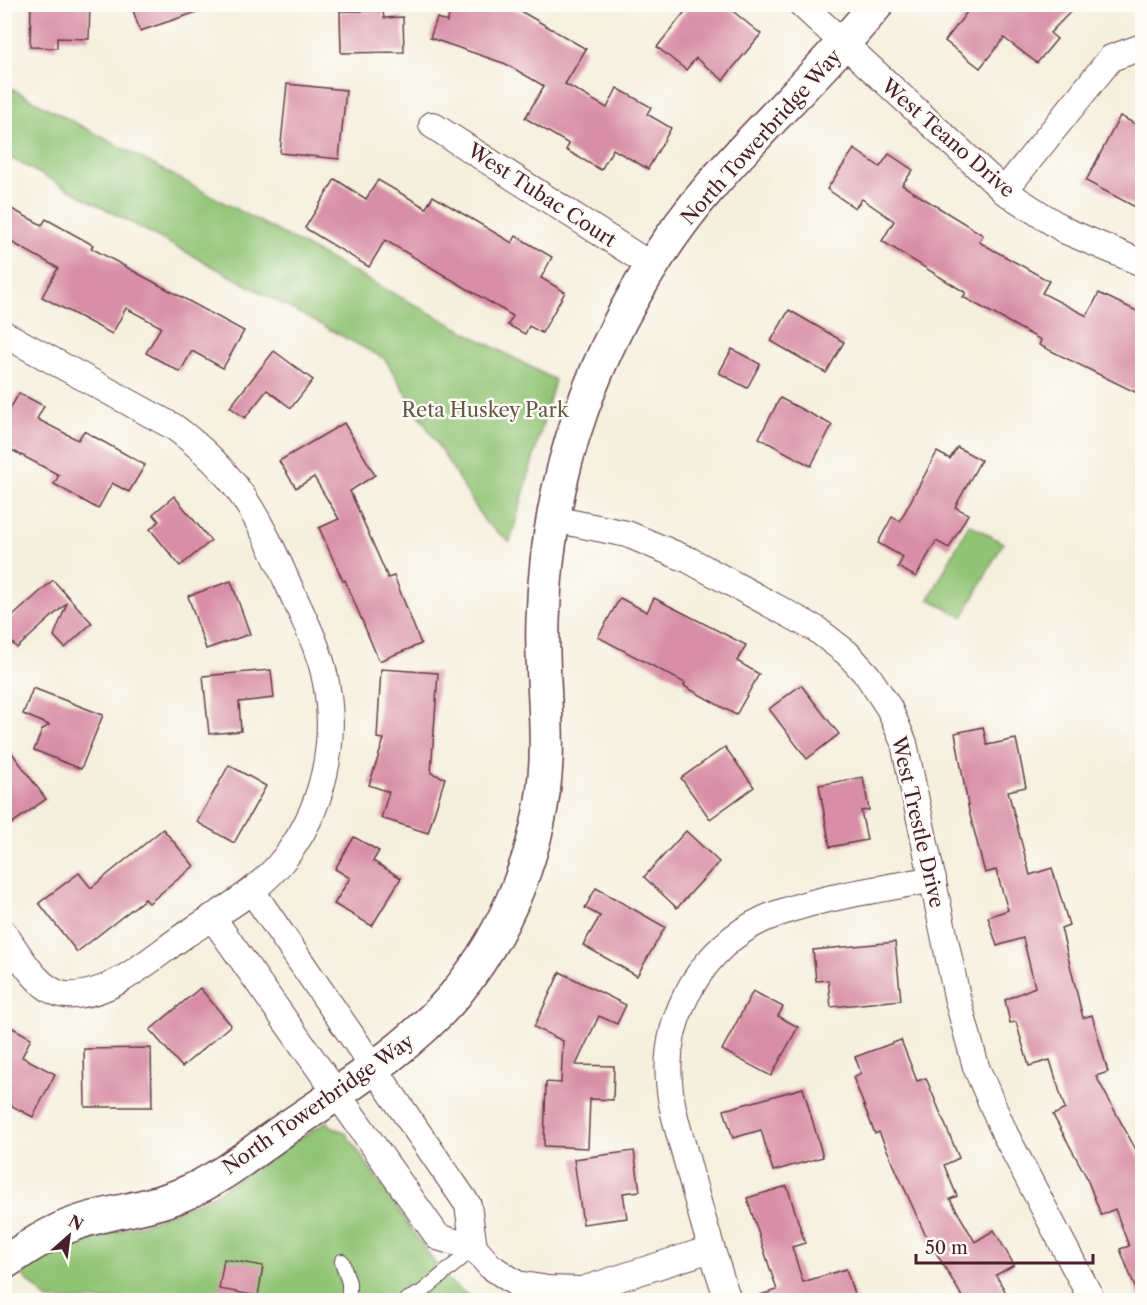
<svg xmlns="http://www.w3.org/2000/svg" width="1147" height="1305" font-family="'Libre Caslon Text',serif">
<rect width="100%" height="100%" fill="#fdfcf7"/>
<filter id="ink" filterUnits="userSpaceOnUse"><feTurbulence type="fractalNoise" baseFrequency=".0167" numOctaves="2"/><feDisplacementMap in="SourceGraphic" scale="12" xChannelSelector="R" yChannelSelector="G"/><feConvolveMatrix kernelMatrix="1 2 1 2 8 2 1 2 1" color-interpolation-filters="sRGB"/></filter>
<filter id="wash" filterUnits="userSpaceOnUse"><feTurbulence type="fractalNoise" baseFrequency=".008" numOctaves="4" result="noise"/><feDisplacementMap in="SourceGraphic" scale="24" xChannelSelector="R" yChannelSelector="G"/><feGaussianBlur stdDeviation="1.35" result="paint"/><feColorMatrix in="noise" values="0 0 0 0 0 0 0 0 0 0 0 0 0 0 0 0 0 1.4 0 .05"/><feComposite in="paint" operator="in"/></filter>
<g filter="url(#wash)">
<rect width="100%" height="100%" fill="#f5efdd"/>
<g fill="#91c474" stroke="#6e7250" stroke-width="1.5">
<polygon points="5,85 555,380 510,542 485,522 385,359 5,155"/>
<polygon points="969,524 1003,543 963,617 929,599"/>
<polygon points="327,1121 333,1128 345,1132 434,1262 452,1284 475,1300 48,1300 22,1275 36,1261 60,1246 146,1223 212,1196"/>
</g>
<g id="blocks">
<g fill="#d88ea6">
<polygon points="31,4 90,4 89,39 57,38 57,48 30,47"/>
<polygon points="131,4 208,4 209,8 140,31"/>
<polygon points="453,4 498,4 524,13 586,49 565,84 607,108 617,88 651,107 647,114 671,128 648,169 613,149 601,170 566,150 569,144 525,118 544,86 506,64 430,38 437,18 447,22"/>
<polygon points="691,4 724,4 761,34 723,80 696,58 686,70 657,47"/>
<polygon points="973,4 1078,4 1050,33 1057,39 1037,63 1004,38 980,68 945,41"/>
<polygon points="340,11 383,11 384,18 403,17 404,52 341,53"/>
<polygon points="287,84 346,90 339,159 280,153"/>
<polygon points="1120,116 1143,128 1143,211 1086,181"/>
<polygon points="854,149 880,167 889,154 913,170 902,185 983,235 979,242 1049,281 1042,293 1087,316 1099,293 1143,314 1143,396 1039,345 1041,340 963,297 966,293 882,241 894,221 862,199 855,208 827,189"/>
<polygon points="335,179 366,199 378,180 426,208 433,196 512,243 516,236 552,257 541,278 565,292 542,333 529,326 525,334 508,325 513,316 385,240 369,267 305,228"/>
<polygon points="4,205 42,225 46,219 93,245 91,248 244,331 223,368 192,351 180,372 146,353 161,327 126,308 112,334 42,297 58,268 4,238"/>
<polygon points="789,310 844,342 826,373 771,341"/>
<polygon points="732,349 760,364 747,388 719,373"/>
<polygon points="274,351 313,380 291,408 267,390 245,418 230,407"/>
<polygon points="19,393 44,406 37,419 78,440 84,431 145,465 129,492 112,483 98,509 54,484 59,475 4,446 4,420"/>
<polygon points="780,398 832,425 811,466 759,438"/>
<polygon points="344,423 375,475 350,491 388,578 394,576 421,644 379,661 345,580 343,581 319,528 339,519 314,477 296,488 279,461"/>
<polygon points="957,447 981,460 955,507 968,514 949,548 936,541 916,577 898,567 903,557 878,543 892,517 900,521 937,452 950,459"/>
<polygon points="174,496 211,541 180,566 150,529 159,521 153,514"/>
<polygon points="53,580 92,623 65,648 54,636 67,603 17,648 4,634 4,624"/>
<polygon points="231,581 250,634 206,649 188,596"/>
<polygon points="620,598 647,612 654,598 746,645 737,661 759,674 736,715 684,686 685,683 598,637"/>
<polygon points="381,669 438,673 431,773 445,778 428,833 381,818 389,792 369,785 384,739 377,738"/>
<polygon points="271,670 274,698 239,702 241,731 209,734 203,676"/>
<polygon points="801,685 839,734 807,759 769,709"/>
<polygon points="33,688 103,715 81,769 34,750 42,730 49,725 23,714"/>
<polygon points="983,727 987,745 1016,739 1026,787 1008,791 1030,875 1052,868 1069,925 1061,928 1083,1018 1092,1015 1108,1072 1096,1076 1143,1163 1143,1300 1140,1300 1120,1249 1129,1246 1115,1209 1101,1215 1086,1176 1053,1115 1065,1109 1050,1060 1029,1066 1016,1022 1010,1023 1005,1000 1035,987 1023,938 997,946 988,917 1008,910 996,870 985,873 969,811 955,733"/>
<polygon points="4,742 46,799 4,829"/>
<polygon points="725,747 754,787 710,819 681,778"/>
<polygon points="229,765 266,786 234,843 197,822"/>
<polygon points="863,777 869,810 861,811 867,840 830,847 819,785"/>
<polygon points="163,829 194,866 149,903 145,899 77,952 39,903 79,873 91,888"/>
<polygon points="686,831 719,862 677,908 644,877"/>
<polygon points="354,837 379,851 373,861 401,878 372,926 334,904 350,878 335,869"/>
<polygon points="596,888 665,927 637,976 583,945 600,916 585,908"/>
<polygon points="895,942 901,1000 831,1007 828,980 816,981 813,950"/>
<polygon points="560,972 626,1005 617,1024 599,1016 576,1065 614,1066 613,1100 590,1099 588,1148 544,1146 546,1082 561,1083 563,1041 534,1027"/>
<polygon points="200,988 231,1025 182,1067 150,1030"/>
<polygon points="753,991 783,1007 778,1016 798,1027 771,1076 722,1050"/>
<polygon points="11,1027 31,1038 22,1057 55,1074 33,1117 4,1102 4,1041"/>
<polygon points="901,1040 917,1081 926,1078 959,1158 944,1165 957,1196 950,1199 975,1242 994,1230 1014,1265 996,1275 1010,1300 964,1300 924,1232 879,1132 875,1134 853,1077 861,1073 855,1057"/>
<polygon points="151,1048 152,1107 85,1107 84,1049"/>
<polygon points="803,1088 823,1157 773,1171 761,1130 733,1138 724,1110"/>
<polygon points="634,1151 640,1191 623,1193 627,1218 583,1224 574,1159"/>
<polygon points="787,1186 805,1243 792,1247 803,1282 846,1269 856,1300 758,1300 757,1296 777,1290 747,1198"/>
<polygon points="224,1259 263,1266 258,1296 219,1289"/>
</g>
</g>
</g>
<g filter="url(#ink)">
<use href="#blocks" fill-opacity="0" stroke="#643e46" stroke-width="1.5"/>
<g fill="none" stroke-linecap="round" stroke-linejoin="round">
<g stroke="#643e46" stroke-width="16">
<g id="lane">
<polyline points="342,1261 349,1283 349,1300"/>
<polyline points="406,1300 422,1292 474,1248"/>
</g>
</g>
<g stroke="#643e46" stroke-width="28">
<g id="street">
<polyline points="801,4 1004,191 1066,231 1142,263"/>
<polyline points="432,125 652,266"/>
<polyline points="1004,191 1111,58 1142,47"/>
<path d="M4,334L174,427C237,473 258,516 289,586C301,613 316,641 323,669C340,737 325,811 279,865C254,894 217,914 185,935C151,958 110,998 66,995C39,993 18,953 4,933"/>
<polyline points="553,519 627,534 689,560 816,629 847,653 868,676 889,708 904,743 957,997 976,1067 1005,1134 1092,1300"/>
<polyline points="212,917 438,1237 474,1248 468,1205 252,891"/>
<polyline points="474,1248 490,1266 517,1284 548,1289 582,1290 711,1249"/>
<path d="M728,1300C713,1256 700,1211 688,1165C681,1138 671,1110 669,1081C663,1015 704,946 764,919C814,897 879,890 933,879"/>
</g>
</g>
<g stroke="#643e46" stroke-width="36">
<path id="secondary" d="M4,1263C28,1247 50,1232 77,1223C111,1211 147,1209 181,1195C219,1180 252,1152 285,1129C344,1088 407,1051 454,996C508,931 542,845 546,761C548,714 541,667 543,620C545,549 558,476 582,409C612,326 657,248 715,181C767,121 826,67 877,4"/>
</g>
<use href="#lane" stroke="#fff" stroke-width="14"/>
<use href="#street" stroke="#fff" stroke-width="26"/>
<use href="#secondary" stroke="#fff" stroke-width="33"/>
</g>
</g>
<g text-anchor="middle" stroke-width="5" stroke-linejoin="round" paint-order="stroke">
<g font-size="20" fill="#4a1f2b" stroke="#fdfcf7">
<text transform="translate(761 137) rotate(-48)" y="7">North Towerbridge Way</text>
<text transform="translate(948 138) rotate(41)" y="7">West Teano Drive</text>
<text transform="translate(542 195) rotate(33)" y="7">West Tubac Court</text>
<text transform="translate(918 822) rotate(77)" y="7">West Trestle Drive</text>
<text transform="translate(318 1104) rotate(-35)" y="7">North Towerbridge Way</text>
</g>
<g font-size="20" fill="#635945" stroke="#fdfcf7">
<text x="485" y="417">Reta Huskey Park</text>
</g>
</g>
<rect width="1147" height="1305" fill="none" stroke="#fdfcf7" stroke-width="24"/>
<g transform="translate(69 1236) rotate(28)" stroke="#fdfcf7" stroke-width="4.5" paint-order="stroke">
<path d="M0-4.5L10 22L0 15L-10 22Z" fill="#4a1f2b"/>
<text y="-9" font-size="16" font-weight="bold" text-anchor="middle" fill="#4a1f2b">N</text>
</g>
<path d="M916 1254v9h177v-9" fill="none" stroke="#4a1f2b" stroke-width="3"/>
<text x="925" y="1254" font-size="18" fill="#4a1f2b" stroke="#fdfcf7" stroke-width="4.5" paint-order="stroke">50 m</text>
</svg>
